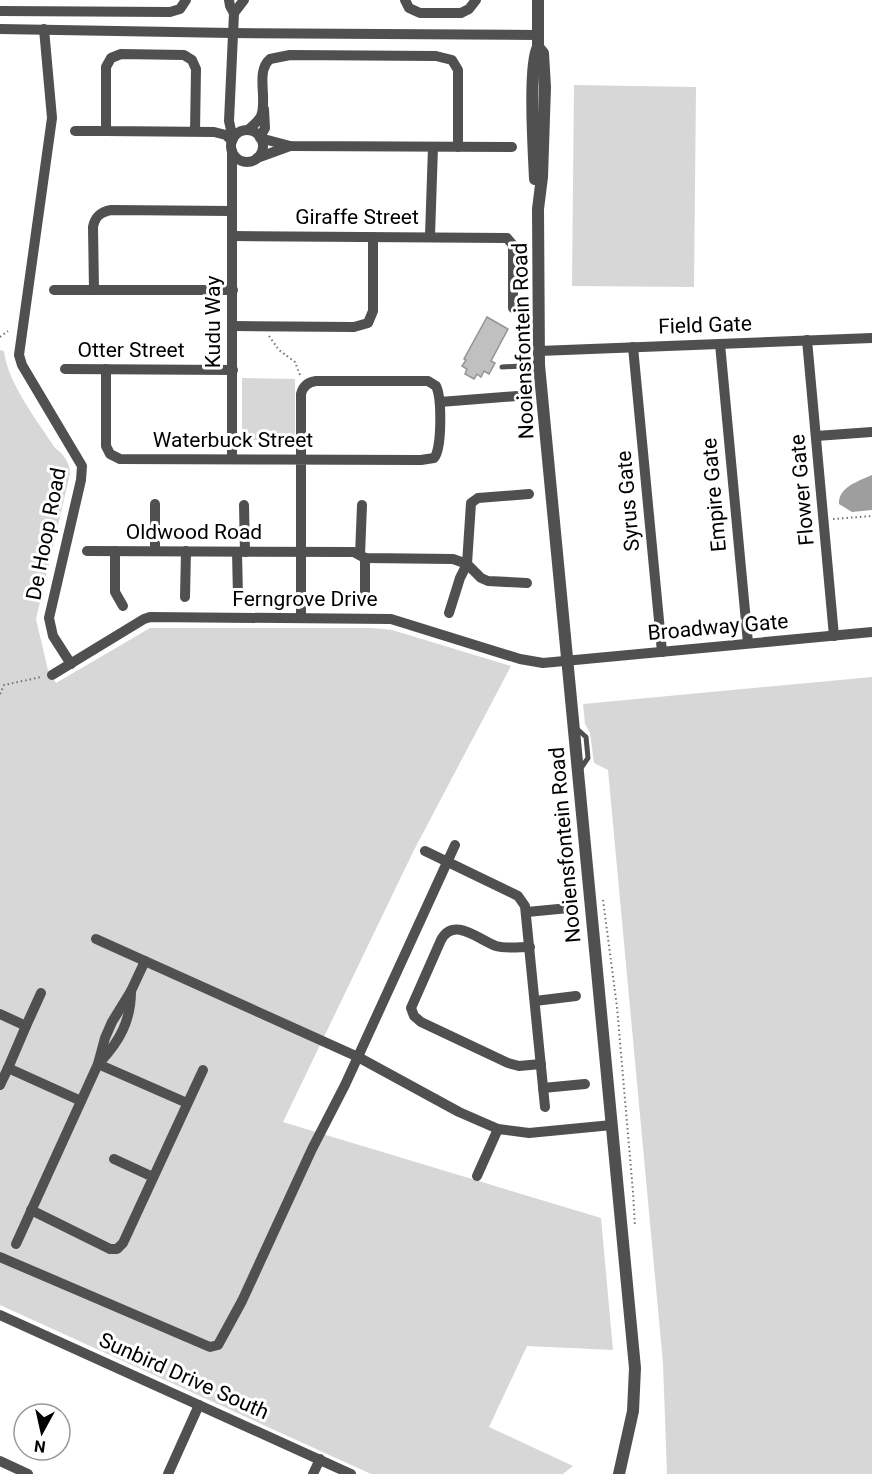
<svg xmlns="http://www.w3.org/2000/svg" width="872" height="1474" font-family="Roboto,sans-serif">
<rect width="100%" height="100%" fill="#fff"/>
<g fill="#d7d7d7">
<polygon points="574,85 696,87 694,287 572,286"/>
<path d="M0,350L4,351C8,384 37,420 55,448C64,454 70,463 70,474L36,619L48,670L56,683L150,628H372L392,630L511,666L413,852L283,1122L601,1218L613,1350L527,1346L489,1427L573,1466L563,1474H371L0,1305Z"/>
<polygon points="242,378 295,379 295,440 242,440"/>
<polygon points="872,677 872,1474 667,1474 663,1363 608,770 594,763 590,733 585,724 583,704"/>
</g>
<path fill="#9e9e9e" d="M872,475V510L852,512L839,504C838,487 859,481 872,475Z"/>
<polygon fill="#c0c0c0" stroke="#949494" stroke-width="1.5" points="487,317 508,329 491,361 495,363 489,374 484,371 481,377 477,374 474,379 465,374 467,369 462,366 466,360 464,359"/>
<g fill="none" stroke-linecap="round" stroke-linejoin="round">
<g stroke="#727272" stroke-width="2" stroke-dasharray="1.5 3" stroke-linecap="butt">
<polyline points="269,336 279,350 295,362 300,375"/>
<polyline points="0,337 8,331"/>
<polyline points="833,519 872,516"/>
<polyline points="0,694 4,685 41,677"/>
<polyline points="603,900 617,1007 633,1192 635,1226"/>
</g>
<g stroke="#505050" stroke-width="5">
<polyline points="502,367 539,365"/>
<polyline points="576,728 586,737 588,758 579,771"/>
</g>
<g stroke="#505050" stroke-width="10">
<polyline points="229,0 230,6 234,13 229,121 233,139"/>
<polyline points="405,0 409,8 420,13 461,13 469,9 476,0"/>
<polyline points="0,11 170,12 180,9 186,0"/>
<polyline points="234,13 244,0"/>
<polyline points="0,29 232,33 538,35"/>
<polyline points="44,29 52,118 19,355 22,365 82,466 81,480 49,618 53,636 71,664"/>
<path d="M248,130C252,126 258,122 261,116C268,99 255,72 270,59L290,55L436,56L452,60L458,70V147"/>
<circle cx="247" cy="146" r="16"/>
<polyline points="75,131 106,131"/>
<polyline points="195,132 196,69 192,60 184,55 121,54 111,58 106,67 106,131 214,132 226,135 232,141"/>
<polyline points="260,137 265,128 264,109"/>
<polyline points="260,138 290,146 512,147"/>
<polyline points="257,158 290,146"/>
<polyline points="233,236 507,238 513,245 513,308"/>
<polyline points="430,236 433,147"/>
<polyline points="54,290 233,290"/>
<path d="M94,290L93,227C95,217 100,212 111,210L232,211"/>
<polyline points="233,326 354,327 368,323 373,311 373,237"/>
<polyline points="807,340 834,636"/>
<polyline points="720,344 748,643"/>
<polyline points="633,347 662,652"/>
<polyline points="539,351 872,338"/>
<polyline points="65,369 233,370"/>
<path d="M106,369V446L110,454L120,459C220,459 321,460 421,460L434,458C442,450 442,398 436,386L428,381H316C308,382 303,386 301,394V618"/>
<polyline points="440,402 517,396"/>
<polyline points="816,436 872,432"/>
<polyline points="232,459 232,151"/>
<polyline points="244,505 245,552"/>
<polyline points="87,551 354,552 365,558 453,559 467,564 481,578 488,581 527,583"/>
<polyline points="115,551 115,592 123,606"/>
<polyline points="155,551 155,504"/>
<polyline points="237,552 238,597"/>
<polyline points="360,555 362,505"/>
<polyline points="185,597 186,551"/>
<polyline points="365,600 365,558"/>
<polyline points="449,613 460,578 467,564 471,503 478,498 529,494"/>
<polyline points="52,675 144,619 150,617 391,619 520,659 543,663 872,632"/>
<polyline points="425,851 512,893 518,896 525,906 545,1107"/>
<polyline points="527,912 569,908"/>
<polyline points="96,939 358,1057 459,1112 498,1129 529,1133 612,1125"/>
<path d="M530,947C519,947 507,949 496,946C479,940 454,916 441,940L411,1008L414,1016L421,1022L508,1063L519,1066L541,1064"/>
<polyline points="535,1001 576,996"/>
<polyline points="0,1014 26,1026 8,1068 81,1101"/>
<polyline points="26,1026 41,993"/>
<path d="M100,1062C120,1041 131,1020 131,991"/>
<polyline points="98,1064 105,1038 112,1022 131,991 145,961"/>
<polyline points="0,1085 8,1068"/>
<polyline points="543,1088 585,1084"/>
<polyline points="114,1159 153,1177"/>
<polyline points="477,1176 498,1129"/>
<polyline points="31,1210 110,1249 117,1249 123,1243 203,1070"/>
<polyline points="16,1244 98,1064 187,1103"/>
<polyline points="0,1257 210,1347 218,1345 242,1301 312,1149 345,1085 455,845"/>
<polyline points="0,1315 351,1474"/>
<polyline points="0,1461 28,1474"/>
<polyline points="168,1474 199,1405"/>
<polyline points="313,1474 320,1459"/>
</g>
<g stroke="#505050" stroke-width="12">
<polyline points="538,47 543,53 545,87 542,177 538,209 539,365 635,1368 633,1411 619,1474"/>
<path d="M535,179C534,155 528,64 538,47V0"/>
</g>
</g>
<g text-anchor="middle" stroke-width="6" stroke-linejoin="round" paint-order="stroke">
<g font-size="21" fill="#000" stroke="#fff">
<text x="357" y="224">Giraffe Street</text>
<text transform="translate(213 322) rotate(-90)" y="7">Kudu Way</text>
<text transform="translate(705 325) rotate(-2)" y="7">Field Gate</text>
<text transform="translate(523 341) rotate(-92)" y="7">Nooiensfontein Road</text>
<text x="131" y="357">Otter Street</text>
<text x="233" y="447">Waterbuck Street</text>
<text transform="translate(802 490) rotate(-95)" y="7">Flower Gate</text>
<text transform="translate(714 495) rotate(-95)" y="7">Empire Gate</text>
<text transform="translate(628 501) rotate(-95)" y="7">Syrus Gate</text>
<text x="194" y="539">Oldwood Road</text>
<text transform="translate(46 534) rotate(-79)" y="7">De Hoop Road</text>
<text x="305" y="606">Ferngrove Drive</text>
<text transform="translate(718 627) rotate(-5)" y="7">Broadway Gate</text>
<text transform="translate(565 845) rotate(-95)" y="7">Nooiensfontein Road</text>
<text transform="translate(184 1376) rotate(24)" y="7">Sunbird Drive South</text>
</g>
</g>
<g transform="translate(42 1432) rotate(188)"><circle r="28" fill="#ffffff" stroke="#999999" stroke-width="1.5"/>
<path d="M0-4.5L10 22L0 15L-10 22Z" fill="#000000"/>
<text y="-9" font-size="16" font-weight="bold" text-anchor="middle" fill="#000000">N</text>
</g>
</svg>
